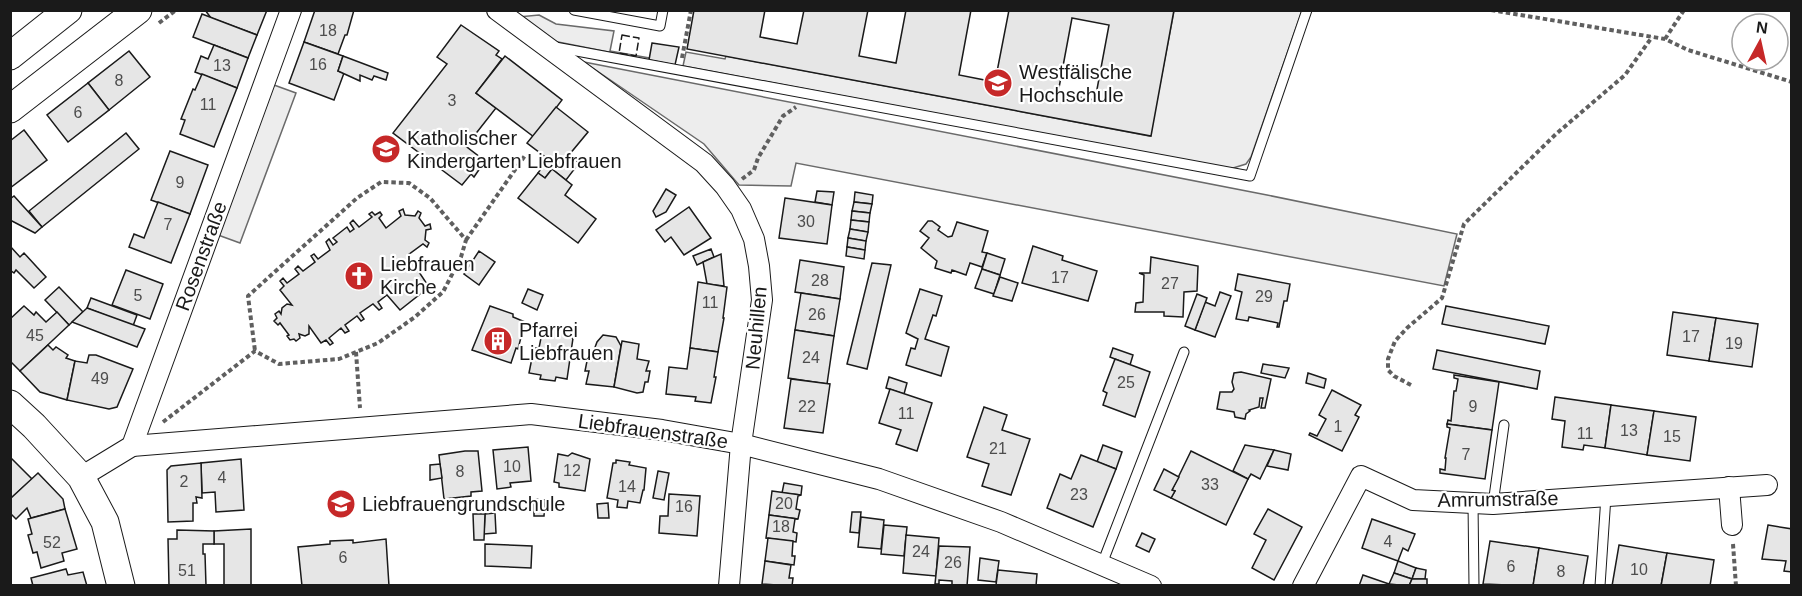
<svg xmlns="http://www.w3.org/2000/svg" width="1802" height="596" font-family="Helvetica,sans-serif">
<rect width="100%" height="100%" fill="#fff"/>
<g fill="#ededed" stroke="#6a6a6a" stroke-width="1.5">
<polygon points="1174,11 1302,11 1251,157 1246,164 1230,169 683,66 686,52 725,59 726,56 1150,136"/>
<polygon points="539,15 556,24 614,31 610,51 649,58 649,60 553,41 518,17"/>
<polygon points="584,62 1267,195 1457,234 1444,286 796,163 791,186 739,185 704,144"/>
<polygon points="274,85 296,93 240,243 218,235"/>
</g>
<g fill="#e6e6e6" stroke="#1a1a1a" stroke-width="1.5" fill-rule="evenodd">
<polygon points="205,10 267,10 257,35 211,18"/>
<polygon points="315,10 354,10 347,35 345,35 338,54 304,42"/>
<path d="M694,10H765L760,37L797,44L804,10H868L859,56L896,63L906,10H971L959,75L995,82L1009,10H1174L1151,136L687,49ZM1072,18L1109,25L1095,100L1058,93Z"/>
<polygon points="202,14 257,35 248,58 193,37"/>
<polygon points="461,25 499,51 496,55 502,59 476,93 496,108 470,141 467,138 463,144 485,161 474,177 471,174 462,185 393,133 447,64 437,57"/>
<polygon points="304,42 343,56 338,71 344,73 334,100 289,83"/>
<polygon points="652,43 679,47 675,65 649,60"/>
<polygon points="214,45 248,58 237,88 195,72 201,56 208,59"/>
<polygon points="129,51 150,77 109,110 88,83"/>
<polygon points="343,56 388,73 386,80 374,76 372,80 360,75 360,81 338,71"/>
<polygon points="505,56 562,100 534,137 476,93"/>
<polygon points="202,74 237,88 214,147 180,134 185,120 181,119 193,89 195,90"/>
<polygon points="88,83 109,110 68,142 47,115"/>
<polygon points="556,107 588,132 569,155 579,163 566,180 552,169 545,178 538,173 548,159 527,143"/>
<polygon points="24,130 47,160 10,188 10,141"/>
<polygon points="126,133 139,149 42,227 29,211"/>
<polygon points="170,151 208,165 190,214 151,200"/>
<polygon points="552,169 572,185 565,195 596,219 578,243 518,198 538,173 545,178"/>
<polygon points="666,189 676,195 666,212 656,217 653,211"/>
<polygon points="817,191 834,192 832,205 815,202"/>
<polygon points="855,192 873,195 872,204 854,202"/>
<polygon points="14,196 42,227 35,233 10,220 10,199"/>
<polygon points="785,198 832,205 827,244 779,238"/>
<polygon points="158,202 190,214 171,263 129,247 134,234 144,238"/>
<polygon points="854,202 872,204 870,213 852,211"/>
<polygon points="689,207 711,238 684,255 671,237 665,242 656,230"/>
<polygon points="403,209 405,215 415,216 418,211 421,213 419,218 425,226 430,224 431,229 426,230 425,240 429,243 427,247 423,244 408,255 415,265 419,262 421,265 417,269 429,287 400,310 387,295 378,302 382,308 379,310 373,304 360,313 364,319 361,321 357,316 345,325 349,331 345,333 341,328 329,338 333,343 330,345 326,340 321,343 309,326 309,334 305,336 299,334 300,338 296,341 294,339 290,340 287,336 289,335 280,323 278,325 274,321 277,318 275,314 279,311 281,314 282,308 287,304 292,305 280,290 284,286 280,281 283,278 287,283 299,274 295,269 298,266 303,271 315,262 311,256 314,254 318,259 330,250 326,242 329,239 333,245 337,242 333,238 347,227 350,232 354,229 350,223 353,220 359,227 372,217 369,214 372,212 375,215 380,212 382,215 379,218 386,228 401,216 399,211"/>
<polygon points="852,211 870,213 869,222 851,220"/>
<polygon points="851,220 869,222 868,232 850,229"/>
<polygon points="928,221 932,221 940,227 938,230 948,237 952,236 957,222 988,231 982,252 987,253 982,267 970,263 966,275 952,270 951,273 935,268 937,261 921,248 929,238 920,231"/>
<polygon points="850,229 868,232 866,241 848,238"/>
<polygon points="848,238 866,241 865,250 847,247"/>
<polygon points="10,246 20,257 24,253 46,277 34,288 16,270 14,273 10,270"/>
<polygon points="1033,246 1063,256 1062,260 1097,271 1088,301 1022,283"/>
<polygon points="847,247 865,250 864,259 846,256"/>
<polygon points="711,249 714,257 697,265 693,256"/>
<polygon points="479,251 495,262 479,285 464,274"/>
<polygon points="987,253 1005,259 1000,275 982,269"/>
<polygon points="721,254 724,286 707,284 703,262"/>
<polygon points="1151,257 1198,266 1197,291 1184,292 1183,317 1164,316 1164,312 1135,312 1136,303 1143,302 1144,275 1139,273 1150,273"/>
<polygon points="800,260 844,267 840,299 795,292"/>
<polygon points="872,263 891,265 867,369 847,364"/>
<polygon points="982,269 1000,275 994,294 975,288"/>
<polygon points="126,270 163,284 150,319 112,305"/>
<polygon points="1238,274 1290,284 1287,301 1284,301 1279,327 1277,327 1278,323 1249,317 1248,321 1236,319 1242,292 1235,290"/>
<polygon points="1000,277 1018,283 1012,301 993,296"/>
<polygon points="698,282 727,287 723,318 724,318 718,352 690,348"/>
<polygon points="59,287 83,312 69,325 45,300"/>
<polygon points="528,289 543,295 537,310 522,303"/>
<polygon points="920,289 942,296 936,316 933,315 925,339 949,347 941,376 906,365 911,348 915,349 918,339 906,333"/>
<polygon points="1220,292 1231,296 1215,337 1195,330 1205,302 1215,306"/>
<polygon points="801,293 840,299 834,336 795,330"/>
<polygon points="1197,294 1207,298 1195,330 1185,326"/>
<polygon points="91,298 137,315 133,326 87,308"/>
<polygon points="24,306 34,315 36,312 46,322 57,312 69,325 20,371 10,361 10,319"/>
<polygon points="490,306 513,314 513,317 525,322 518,349 516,348 511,363 472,350"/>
<polygon points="1446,306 1549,326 1545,344 1442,324"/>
<polygon points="87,308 145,329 137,347 72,322"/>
<polygon points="1673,312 1716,318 1709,361 1667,355"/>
<polygon points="1716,318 1758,324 1752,367 1709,361"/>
<polygon points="547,326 571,329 569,337 573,338 567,379 556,377 555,381 540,379 541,375 529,373 534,348 539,348 542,333 546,334"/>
<polygon points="795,330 834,336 827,384 788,378"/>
<polygon points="603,335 616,337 621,346 614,387 586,384 589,371 585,371 587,361 590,361 597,342"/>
<polygon points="622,341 639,344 637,359 649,361 646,371 650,371 648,382 645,382 643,392 637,393 614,387"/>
<polygon points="48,345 53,350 56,347 68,355 66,358 75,361 67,400 40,392 20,371"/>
<polygon points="690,348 718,352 714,377 716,377 711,403 695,401 696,397 666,394 669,367 687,369"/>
<polygon points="1113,348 1133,355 1130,365 1110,357"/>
<polygon points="1437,350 1540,371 1537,389 1433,369"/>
<polygon points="89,355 96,355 133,369 117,407 109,409 67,400 75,361 87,363"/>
<polygon points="1115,359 1150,372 1135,417 1103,405 1107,393 1103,391"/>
<polygon points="1263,364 1289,368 1285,378 1261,373"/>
<polygon points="1241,372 1271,379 1265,408 1261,408 1263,398 1260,398 1259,407 1249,410 1250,411 1246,414 1245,419 1235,417 1234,412 1217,409 1220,392 1232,392 1234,389 1232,382 1234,373"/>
<polygon points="1308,373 1326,379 1324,388 1306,383"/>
<polygon points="1454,375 1499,382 1492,430 1447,424 1448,420 1451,421 1454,391 1456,391 1458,379 1454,378"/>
<polygon points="889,377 907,383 904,394 886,388"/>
<polygon points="791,379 830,384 823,433 784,428"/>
<polygon points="890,389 932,403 917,451 896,444 901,430 879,423"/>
<polygon points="1332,390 1361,405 1355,415 1359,417 1342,451 1309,435 1310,433 1317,436 1326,419 1319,415"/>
<polygon points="1555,397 1611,405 1605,448 1584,445 1583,450 1562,447 1565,421 1552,419"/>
<polygon points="1611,405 1654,411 1647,455 1605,448"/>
<polygon points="984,407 1007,415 1002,430 1030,439 1011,495 982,486 989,464 967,457"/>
<polygon points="1654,411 1696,417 1690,461 1647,455"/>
<polygon points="1447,424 1492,430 1485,479 1440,473 1440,469 1445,470 1446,458 1445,458 1450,428 1447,427"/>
<polygon points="1103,445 1122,452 1116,469 1097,462"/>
<polygon points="1245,445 1274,450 1260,479 1251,474 1248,479 1233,471"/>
<polygon points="528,447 531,481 510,483 511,487 497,489 493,450"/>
<polygon points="1274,450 1291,454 1288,470 1267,466"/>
<polygon points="465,451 478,451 482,491 471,492 471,496 444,499 439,455"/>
<polygon points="1191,451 1248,479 1226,525 1171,498 1175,491 1172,490"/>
<polygon points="572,453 590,459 585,491 559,487 559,483 554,482 558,454 568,456"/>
<polygon points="1081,455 1116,469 1093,527 1047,508 1060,474 1071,479"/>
<polygon points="10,457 32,479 10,499"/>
<polygon points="241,459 244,510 216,512 215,492 202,493 201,463"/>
<polygon points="616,460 630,462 629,465 646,468 644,490 643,490 640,503 628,501 627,508 617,507 618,500 607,498 613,463 616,463"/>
<polygon points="201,463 202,498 196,497 197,503 193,503 193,521 168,522 167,470 171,466"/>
<polygon points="440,464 442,478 430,480 430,465"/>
<polygon points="1164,469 1179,477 1172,490 1175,491 1171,498 1154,490"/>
<polygon points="658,471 669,473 664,500 653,498"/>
<polygon points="38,473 63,499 65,509 31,518 27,508 16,519 10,513 10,499"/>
<polygon points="784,483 802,486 801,495 782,493"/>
<polygon points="772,491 801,495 798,496 796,509 800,510 798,519 769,515"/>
<polygon points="669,494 700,496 697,536 659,533 660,516 668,516"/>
<polygon points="534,499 545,500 544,516 534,516"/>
<polygon points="608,503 609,518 598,518 597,504"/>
<polygon points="65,509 77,549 62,553 64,561 41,568 37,552 33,553 28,535 32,534 28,519"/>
<polygon points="1268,509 1302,527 1274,580 1252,568 1266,540 1254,534"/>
<polygon points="852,512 861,512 859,533 850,532"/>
<polygon points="495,513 496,533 484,534 485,514"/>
<polygon points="473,514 485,514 484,540 474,540"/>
<polygon points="769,515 798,519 795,519 793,532 797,533 796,542 766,538"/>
<polygon points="861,517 884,520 881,549 858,547"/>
<polygon points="1372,519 1415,534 1408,551 1403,548 1398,561 1362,548"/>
<polygon points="884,525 907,527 904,556 881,554"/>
<polygon points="1768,525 1792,529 1792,572 1784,571 1786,561 1762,559"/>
<polygon points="251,529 251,586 224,586 224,544 214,544 214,531"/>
<polygon points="177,530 214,531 214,544 203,544 203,554 205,554 206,586 169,586 168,539 177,539"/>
<polygon points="1142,533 1155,539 1149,552 1136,546"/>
<polygon points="906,535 939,538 936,576 903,573"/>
<polygon points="768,538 793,541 792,556 795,556 794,565 765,561"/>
<polygon points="386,539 389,586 302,586 298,547 330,544 330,541 353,540 353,543"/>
<polygon points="1490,541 1539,548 1533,586 1483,584"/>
<polygon points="485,544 532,546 531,568 485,566"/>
<polygon points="1619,545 1667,553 1661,586 1612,586"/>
<polygon points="939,546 970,547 967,586 952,585 952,581 939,580 939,584 935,584"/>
<polygon points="1539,548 1588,556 1583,586 1533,586"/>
<polygon points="1667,553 1714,560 1710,586 1661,586"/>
<polygon points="980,558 999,561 996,582 978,580"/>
<polygon points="765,561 791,565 789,578 793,578 792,586 762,584"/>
<polygon points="1398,561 1416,568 1412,579 1394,573"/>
<polygon points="1416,568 1426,570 1425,579 1412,579"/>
<polygon points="66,569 68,575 83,572 87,586 33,586 31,578"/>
<polygon points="998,570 1037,574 1036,586 993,586 996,585"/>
<polygon points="1394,573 1412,579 1409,586 1389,584"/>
<polygon points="1363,575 1389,584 1393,586 1359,586"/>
<polygon points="1412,579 1427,579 1427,586 1409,586"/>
</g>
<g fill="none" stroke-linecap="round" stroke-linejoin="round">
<g stroke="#1a1a1a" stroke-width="11">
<g id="service">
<polyline points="574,10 660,26 663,10"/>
<polyline points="555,47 1250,176 1307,10"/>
<polyline points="1473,503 1474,586"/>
<polyline points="1493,504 1504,425"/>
<polyline points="1102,564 1184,352"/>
<polyline points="1600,586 1606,496"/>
</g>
</g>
<g stroke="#1a1a1a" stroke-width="22">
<g id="minor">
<polyline points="497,10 704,163 725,186 741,209 754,239 759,266 762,300 741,444 729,586"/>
<polyline points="132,446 531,414 662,430 741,444 879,479 1001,522 1151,586"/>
<polyline points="81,477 132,446 291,10"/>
<polyline points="1729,487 1732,525"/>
<polyline points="1303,586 1361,476 1413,500 1493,504 1767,485"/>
</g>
</g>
<g stroke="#1a1a1a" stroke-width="29">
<g id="secondary">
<polyline points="10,56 68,10"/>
<polyline points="10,109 138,10"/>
<polyline points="10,404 34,426 81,477 105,522 121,586"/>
</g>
</g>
<g stroke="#5f5f5f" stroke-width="4" stroke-dasharray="4.5 3" stroke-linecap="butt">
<polyline points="1491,10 1665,39 1688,50 1792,82"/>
<polyline points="159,23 176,10"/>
<polyline points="1665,39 1684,10"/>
<polyline points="682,58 691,10"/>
<polyline points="742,179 754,170 758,158 783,116 796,107"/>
<polyline points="466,240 526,154"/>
<polyline points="356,352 360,408"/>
<polyline points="1411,385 1394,376 1388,370 1388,359 1395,341 1407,328 1442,298 1464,224 1556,134 1625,75 1652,37"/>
<polyline points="163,422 255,351 279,364 339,359 378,343 415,317 443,292 461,257 466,240 430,198 409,183 381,182 357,198 248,296 255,351"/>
<polyline points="1733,544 1736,586"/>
</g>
<use href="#service" stroke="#fff" stroke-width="9"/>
<use href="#minor" stroke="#fff" stroke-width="20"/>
<use href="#secondary" stroke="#fff" stroke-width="27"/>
<polygon stroke="#1a1a1a" stroke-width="1.5" stroke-dasharray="8 3" stroke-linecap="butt" points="622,35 639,38 636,56 619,53"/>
</g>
<defs>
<g id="university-disc" transform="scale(1.5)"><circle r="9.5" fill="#c62828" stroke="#fff"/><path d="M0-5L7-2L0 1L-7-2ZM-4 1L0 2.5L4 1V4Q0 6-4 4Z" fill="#fff"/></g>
<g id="school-disc" transform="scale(1.5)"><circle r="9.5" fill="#c62828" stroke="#fff"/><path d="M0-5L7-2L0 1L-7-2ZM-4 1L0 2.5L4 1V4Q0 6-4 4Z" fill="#fff"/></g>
<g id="church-disc" transform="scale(1.5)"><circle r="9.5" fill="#c62828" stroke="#fff"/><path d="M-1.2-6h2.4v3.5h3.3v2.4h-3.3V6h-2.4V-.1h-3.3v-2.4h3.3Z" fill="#fff"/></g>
<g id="building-disc" transform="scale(1.5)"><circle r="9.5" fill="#c62828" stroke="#fff"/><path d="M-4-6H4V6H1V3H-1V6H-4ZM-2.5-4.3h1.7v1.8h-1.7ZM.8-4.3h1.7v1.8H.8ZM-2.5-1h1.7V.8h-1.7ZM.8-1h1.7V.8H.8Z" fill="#fff"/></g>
</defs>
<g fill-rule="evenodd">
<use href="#university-disc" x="998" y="83"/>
<use href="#school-disc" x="386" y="149"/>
<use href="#church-disc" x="359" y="276"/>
<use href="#building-disc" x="498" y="341"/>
<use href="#school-disc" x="341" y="504"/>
</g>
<g text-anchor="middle" stroke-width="4.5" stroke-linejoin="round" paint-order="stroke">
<g font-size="16" fill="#4d4d4d">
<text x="328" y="36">18</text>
<text x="318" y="70">16</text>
<text x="222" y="71">13</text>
<text x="119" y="86">8</text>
<text x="452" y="106">3</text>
<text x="208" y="110">11</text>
<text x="78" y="118">6</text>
<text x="180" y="188">9</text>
<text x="806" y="227">30</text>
<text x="168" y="230">7</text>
<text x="1060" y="283">17</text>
<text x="820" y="286">28</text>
<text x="1170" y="289">27</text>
<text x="138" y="301">5</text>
<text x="1264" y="302">29</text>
<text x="710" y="308">11</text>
<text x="817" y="320">26</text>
<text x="35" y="341">45</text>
<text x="1691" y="342">17</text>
<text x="1734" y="349">19</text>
<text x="811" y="363">24</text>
<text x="100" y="384">49</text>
<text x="1126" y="388">25</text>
<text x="807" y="412">22</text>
<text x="1473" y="412">9</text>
<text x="906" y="419">11</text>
<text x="1338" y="432">1</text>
<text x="1629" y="436">13</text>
<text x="1585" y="439">11</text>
<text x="1672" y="442">15</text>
<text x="998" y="454">21</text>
<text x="1466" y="460">7</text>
<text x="512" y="472">10</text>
<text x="572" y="476">12</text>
<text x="460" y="477">8</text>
<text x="222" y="483">4</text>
<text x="184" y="487">2</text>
<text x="1210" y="490">33</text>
<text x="627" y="492">14</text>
<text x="1079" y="500">23</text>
<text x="784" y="509">20</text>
<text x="684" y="512">16</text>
<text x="781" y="532">18</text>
<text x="1388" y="547">4</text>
<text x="52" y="548">52</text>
<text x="921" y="557">24</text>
<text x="343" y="563">6</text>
<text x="953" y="568">26</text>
<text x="1511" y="572">6</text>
<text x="1639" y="575">10</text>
<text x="187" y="576">51</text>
<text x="1561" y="577">8</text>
</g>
<g font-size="20" fill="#1a1a1a" stroke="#fff" text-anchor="start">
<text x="1019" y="79">Westfälische<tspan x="1019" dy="23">Hochschule</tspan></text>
<text x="407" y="145">Katholischer<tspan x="407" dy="23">Kindergarten Liebfrauen</tspan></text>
<text x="380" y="271">Liebfrauen<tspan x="380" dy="23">Kirche</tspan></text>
<text x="519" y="337">Pfarrei<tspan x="519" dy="23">Liebfrauen</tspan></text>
<text x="362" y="511">Liebfrauengrundschule</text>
</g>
<g font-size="20" fill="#1a1a1a" stroke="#fff">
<text transform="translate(201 256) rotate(-70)" y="7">Rosenstraße</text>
<text transform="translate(756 328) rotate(-85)" y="7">Neuhillen</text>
<text transform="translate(653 431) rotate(8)" y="7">Liebfrauenstraße</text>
<text transform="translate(1498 499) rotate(-1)" y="7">Amrumstraße</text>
</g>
</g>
<rect width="1802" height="596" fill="none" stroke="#1a1a1a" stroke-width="24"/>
<g transform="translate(1760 42) rotate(8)"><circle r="28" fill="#ffffff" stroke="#a3a3a3" stroke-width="1.5"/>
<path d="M0-4.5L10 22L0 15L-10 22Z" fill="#c62828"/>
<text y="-9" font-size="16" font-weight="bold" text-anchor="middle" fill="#1a1a1a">N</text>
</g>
</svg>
